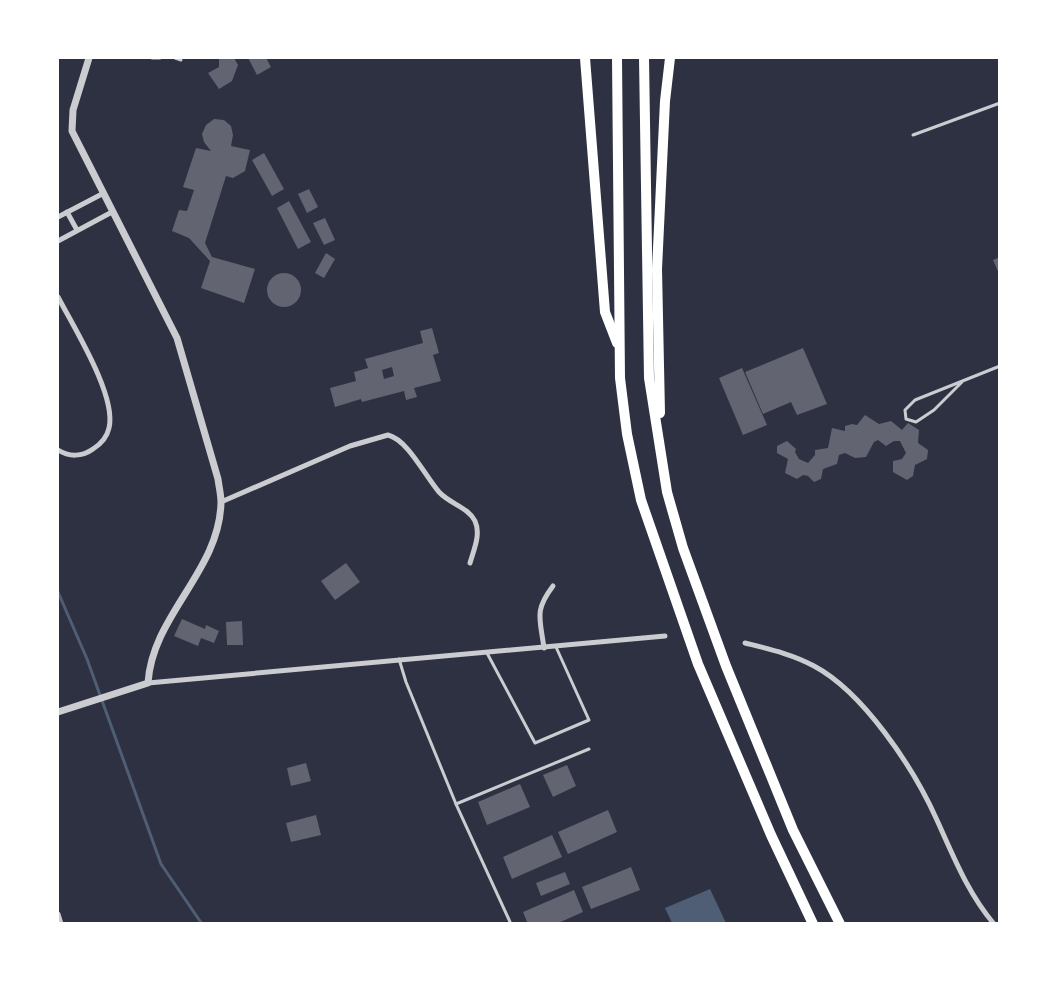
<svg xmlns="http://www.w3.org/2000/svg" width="1057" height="981" font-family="Inter,sans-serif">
<rect width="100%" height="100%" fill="#2d3142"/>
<polygon fill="#4f5d75" points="710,889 726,923 672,923 665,908"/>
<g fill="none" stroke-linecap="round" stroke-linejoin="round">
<polyline stroke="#4f5d75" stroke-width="3" points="58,592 87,659 161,864 202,924"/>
</g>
<g fill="#626471" fill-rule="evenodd">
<polygon points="219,58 234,58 238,65 232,81 219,89 208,73 219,67"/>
<polygon points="248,58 266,58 271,67 257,75"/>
<polygon points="214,119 224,120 231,126 233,135 231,146 250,150 245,171 233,178 226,176 205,243 212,257 255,269 244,303 201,288 210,261 189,238 172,231 179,210 187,211 194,190 183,187 196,148 211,151 204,142 202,134 206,125"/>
<polygon points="264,153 284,189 272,196 252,160"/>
<polygon points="309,189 318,207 307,213 298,194"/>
<polygon points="289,201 311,242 298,249 277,208"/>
<polygon points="325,218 335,240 324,245 313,223"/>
<polygon points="326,253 335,259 324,278 315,273"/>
<polygon points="1000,257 1000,276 993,260"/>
<circle cx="284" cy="290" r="17"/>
<path d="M432,328L439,353L433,355L441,381L414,388L417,397L406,400L404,391L362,402L361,399L335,407L330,388L356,381L354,372L368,368L365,359L423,343L420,331ZM392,367L394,376L384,379L382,370Z"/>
<polygon points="803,348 827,404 797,415 791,402 763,414 745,372"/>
<polygon points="742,368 767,425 743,435 719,378"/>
<polygon points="865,415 879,424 891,421 902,430 908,423 919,430 918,443 928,450 927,459 915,465 913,476 907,480 893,472 893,461 902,459 906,453 900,441 894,441 886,446 878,440 874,442 866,457 855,458 845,453 839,455 837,464 823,469 821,479 814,482 808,476 803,475 797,479 785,473 788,459 777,453 777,446 787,441 796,449 795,452 799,459 808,463 815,455 815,450 828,448 832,428 845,431 845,426 852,424 857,425"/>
<polygon points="346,563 360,582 335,600 321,581"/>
<polygon points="182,619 205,629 206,625 219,631 214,643 201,638 198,646 174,636"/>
<polygon points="242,621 243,645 227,645 226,622"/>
<polygon points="306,763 311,781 291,786 287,768"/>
<polygon points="567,765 576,786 553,797 543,775"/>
<polygon points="520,784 530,807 487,825 478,802"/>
<polygon points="608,810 617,832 568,854 558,832"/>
<polygon points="316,815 321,835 291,842 286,823"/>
<polygon points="552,835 562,857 512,879 503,857"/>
<polygon points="631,867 640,890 591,909 582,887"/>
<polygon points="565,872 570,884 541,896 536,883"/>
<polygon points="574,890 583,912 556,924 528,924 523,912"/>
</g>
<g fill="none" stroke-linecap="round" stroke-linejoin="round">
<g stroke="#caccd0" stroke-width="3">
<polyline points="152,58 160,58"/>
<polyline points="175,58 181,60"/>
<polyline points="913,135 1000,103"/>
<polyline points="962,382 934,410 916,422 906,419 905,410 915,400 1000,366"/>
<polyline points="487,653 535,743 589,720 556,647"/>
<polyline points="399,659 406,682 456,804 511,924"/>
<polyline points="456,804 589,749"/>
</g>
<g stroke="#caccd0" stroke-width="5">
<polyline points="67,212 77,230"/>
<polyline points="58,217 104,193"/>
<polyline points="58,241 112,212"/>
<path d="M58,297C73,326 117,396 109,428C107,437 101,444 93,449C82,457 69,457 58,450"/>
<path d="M221,502L350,446L388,435C408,440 425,476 439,492C450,504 468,507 475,521C481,534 474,549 470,563"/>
<path d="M745,643C769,649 792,654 814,666C863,692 913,767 936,818C953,855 967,892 994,924"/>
<path d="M544,648C540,618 534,611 553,586"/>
<polyline points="148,683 665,636"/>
<polyline points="58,914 61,924"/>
</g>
<path stroke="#caccd0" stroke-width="7" d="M58,712L148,683C152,615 220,571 221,502C221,495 219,487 218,479L177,338L72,131L73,110L89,58"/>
<g stroke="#fff" stroke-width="10">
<polyline points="585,58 605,312 617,343"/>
<polyline points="617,58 620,378 627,434 641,500 698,664 771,835 813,924"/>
<polyline points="644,58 649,378 667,492 683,548 726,666 793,830 840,924"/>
<polyline points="660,413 657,269 665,101 670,58"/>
</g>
</g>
<rect width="1057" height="981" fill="none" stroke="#ffffff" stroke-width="118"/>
</svg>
